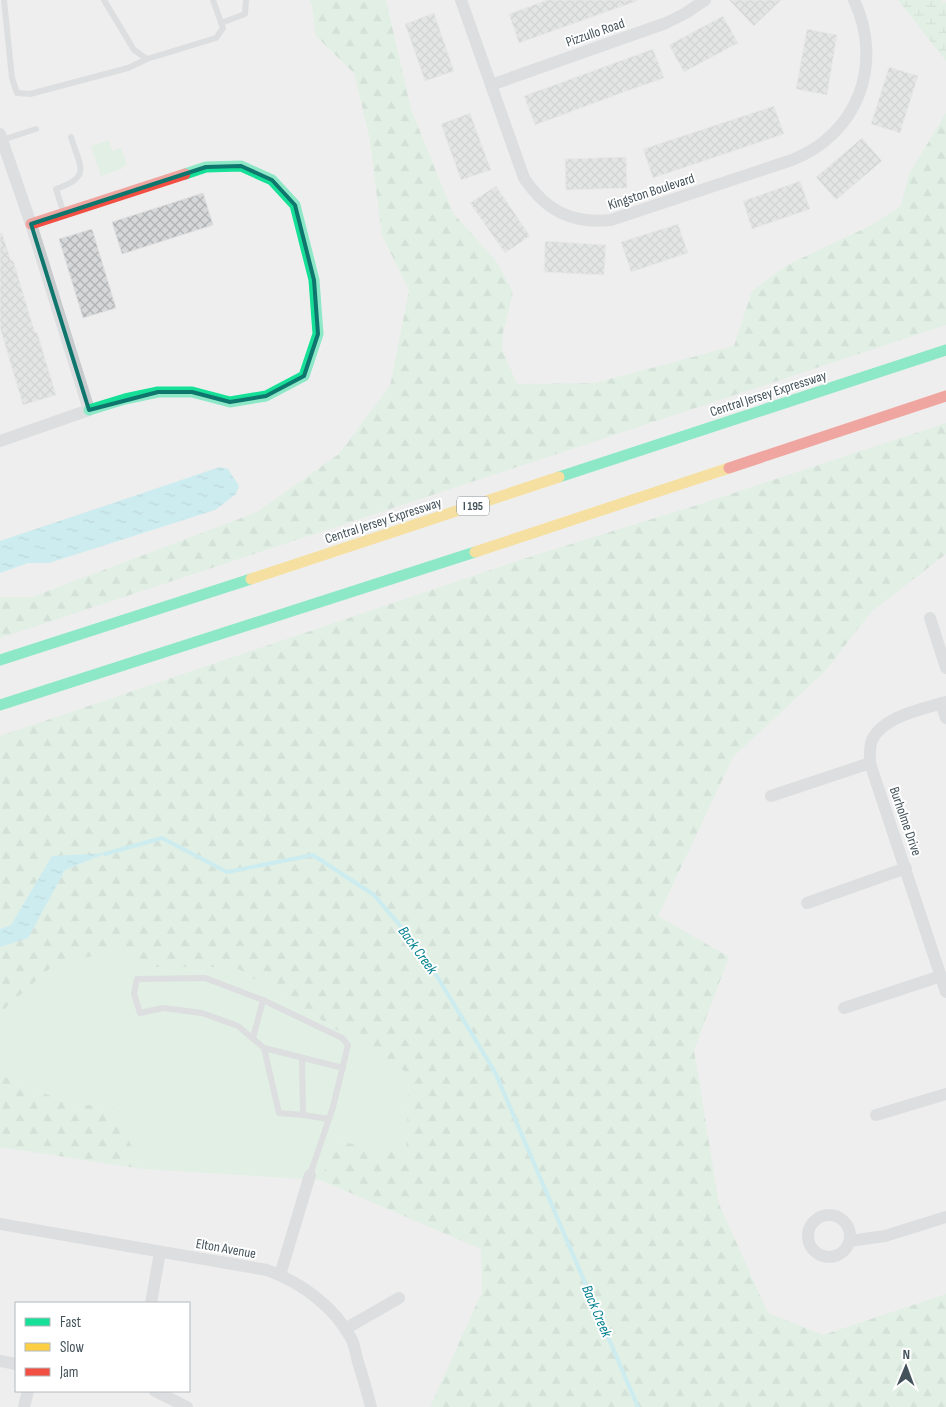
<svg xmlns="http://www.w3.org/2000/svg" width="946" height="1407" font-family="'Sofia Sans Condensed',sans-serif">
<defs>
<pattern id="forest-firs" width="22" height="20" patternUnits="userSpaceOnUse" patternTransform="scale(1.25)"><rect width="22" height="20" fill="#d0f0d9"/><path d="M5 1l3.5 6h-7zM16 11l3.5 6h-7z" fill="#b4d0bc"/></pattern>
<pattern id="wetland-marsh" width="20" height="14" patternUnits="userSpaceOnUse" patternTransform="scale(1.25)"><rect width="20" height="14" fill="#d0f0d9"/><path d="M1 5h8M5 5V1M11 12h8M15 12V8" fill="none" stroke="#b4d0bc"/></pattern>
<pattern id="water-ripples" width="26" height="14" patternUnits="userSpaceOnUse" patternTransform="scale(1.25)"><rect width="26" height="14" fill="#a2e8f0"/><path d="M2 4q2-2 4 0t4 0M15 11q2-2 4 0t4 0" fill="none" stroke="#86bfc5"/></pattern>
<pattern id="building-cross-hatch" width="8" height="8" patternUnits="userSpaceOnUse" patternTransform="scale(1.25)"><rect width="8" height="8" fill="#d6d7d8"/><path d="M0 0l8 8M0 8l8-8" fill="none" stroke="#afb1b2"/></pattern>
</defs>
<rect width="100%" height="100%" fill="#efeeee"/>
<g fill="#d0f0d9">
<polygon points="109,140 112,151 121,148 127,165 123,166 124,168 101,176 91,146"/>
<polygon points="121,951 141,967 235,967 409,1074 406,1151 338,1142 320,1180 143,1169 112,1106 70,1104 0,1075 0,1013 55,963"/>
</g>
<g fill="url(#forest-firs)">
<polygon points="309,0 386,0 411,109 453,213 496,261 513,292 503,333 502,349 517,384 595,383 734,346 752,291 789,264 870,226 901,206 909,174 946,113 946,325 0,638 0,597 32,597 257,512 339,454 390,386 409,290 382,235 369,135 354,73 316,36 312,5"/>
<polygon points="946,423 946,554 872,611 825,671 733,757 658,916 729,957 694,1050 719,1204 768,1313 823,1335 946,1294 946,1407 431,1407 431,1405 482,1292 481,1249 320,1180 338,1142 406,1150 409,1074 235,967 141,967 121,951 56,963 0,1013 0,947 28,938 65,870 105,854 52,856 11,925 0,929 0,736 523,559 694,506"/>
<polygon points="0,1075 70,1104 112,1106 143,1169 0,1147"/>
</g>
<polygon fill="url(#wetland-marsh)" points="898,0 941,0 944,3 946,2 946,61"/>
<g fill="url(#water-ripples)">
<polygon points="220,467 228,469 239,486 236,494 215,510 49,563 28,563 0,573 0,541"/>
<polygon points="107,853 65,870 28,938 0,947 0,929 11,925 52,856"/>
</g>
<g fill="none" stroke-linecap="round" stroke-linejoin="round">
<polyline stroke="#a2e8f0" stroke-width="4" points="105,854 162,838 227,872 313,855 374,895 421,950 495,1072 638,1407"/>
</g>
<g fill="url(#building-cross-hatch)" stroke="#e0e0e1">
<polygon points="547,0 637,0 637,1 519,43 509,14"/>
<polygon points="729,0 781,0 754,26"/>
<polygon points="434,13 454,71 425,81 405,24"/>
<polygon points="723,16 738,43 684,72 669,45"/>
<polygon points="807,29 837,35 827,95 796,89"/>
<polygon points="653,49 664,78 624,92 623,89 624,92 535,125 524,96"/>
<polygon points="889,67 918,76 900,133 871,124"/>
<polygon points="774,106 784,134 653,178 643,149"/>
<polygon points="470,113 491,170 461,180 441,124"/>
<polygon points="862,138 882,161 836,200 816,177"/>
<polygon points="626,157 627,188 566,190 565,159"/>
<polygon points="800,181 810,209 752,229 743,201"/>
<polygon points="496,186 530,236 505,253 470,203"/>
<polygon points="203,193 213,225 122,254 112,222"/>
<polygon points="678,224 688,253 631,272 621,242"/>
<polygon points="92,229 116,308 83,318 59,239"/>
<polygon points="0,233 2,233 11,261 13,260 35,333 37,332 56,395 23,405 0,328"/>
<polygon points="545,241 606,245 604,275 544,272"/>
</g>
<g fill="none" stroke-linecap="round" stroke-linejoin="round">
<g stroke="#c7cbcd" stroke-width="6">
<polyline points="4,0 12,78 17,93 30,94 128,68 147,59"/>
<polyline points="104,0 134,50 147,59 216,38 223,28 213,0"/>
<polyline points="221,23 245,14 246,0"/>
<polyline points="2,140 36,129"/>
<path d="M63,211L56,189C92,177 80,167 71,137"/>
<polyline points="253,1038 263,1000"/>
<polyline points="264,1048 343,1068"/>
<polyline points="302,1058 303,1115"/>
<polyline points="310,1175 333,1107 348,1045 342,1038 263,1000 205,978 137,979 134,994 140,1013 163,1008 202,1013 238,1026 264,1048 279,1113 303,1115 329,1119"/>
</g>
<g stroke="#c7cbcd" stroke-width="12">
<path d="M461,0L524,178C546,211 572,224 611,220L792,160C858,134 884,64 854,0"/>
<polyline points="491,85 666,23 686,13 705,0"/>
<polyline points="0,134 31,224 89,410 0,441"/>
<polyline points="930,618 946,668"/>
<path d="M946,702C923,709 883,716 872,740C869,747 870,755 870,763L946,992"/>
<polyline points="941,703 946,718"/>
<polyline points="771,796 870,763"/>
<polyline points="807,903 906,868"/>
<polyline points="844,1008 941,976"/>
<polyline points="876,1115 946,1094"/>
<circle cx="829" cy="1236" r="21"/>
<path d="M0,1224L267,1270C302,1283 335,1307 352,1340C355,1347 356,1355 358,1362C363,1377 367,1392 371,1407"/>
<polyline points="850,1241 885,1236 946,1217"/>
<polyline points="280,1275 310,1175"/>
<polyline points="151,1303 160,1252"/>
<polyline points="345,1329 399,1298"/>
<polyline points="0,1361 16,1364"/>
<polyline points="155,1391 187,1407"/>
<polyline points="24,1407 28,1391"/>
</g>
<g stroke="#16e098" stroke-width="11">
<polyline points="89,410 125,399 158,392 192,392 230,402 266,396 304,376 318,334 314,280 295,205 272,180 241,166 206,167 185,174"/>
<polyline points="559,477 946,350"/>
<polyline points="0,660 251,579"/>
<polyline points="0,705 475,552"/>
</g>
<g stroke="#ffcf43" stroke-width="11">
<polyline points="475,552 729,468"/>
<polyline points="251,579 559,477"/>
</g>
<g stroke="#f24e42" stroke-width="11">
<polyline points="31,224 185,174"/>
<polyline points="729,468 946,396"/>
</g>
</g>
<path d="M0 0H946V1407H0ZM241,166L272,180L295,205L314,280L318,334L304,376L266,396L230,402L192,392H158L89,410L31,224L206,167Z" fill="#efeeee" fill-opacity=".55" fill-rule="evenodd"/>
<path fill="none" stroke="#0f766e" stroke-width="4" stroke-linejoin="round" d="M241,166L272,180L295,205L314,280L318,334L304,376L266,396L230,402L192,392H158L89,410L31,224L206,167Z"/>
<g text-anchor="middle" stroke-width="4" stroke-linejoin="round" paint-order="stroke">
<rect fill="#fff" stroke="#7c878c" stroke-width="1" x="457" y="496.5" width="32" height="19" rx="4"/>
<g font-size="12" font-weight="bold" fill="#44535b">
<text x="473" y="510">I 195</text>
</g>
<g font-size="14" fill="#44535b" stroke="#fff">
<text transform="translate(595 32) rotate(-19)" y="5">Pizzullo Road</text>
<text transform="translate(651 191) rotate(-18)" y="5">Kingston Boulevard</text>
<text transform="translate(768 393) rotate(-18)" y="5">Central Jersey Expressway</text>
<text transform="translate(383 520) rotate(-18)" y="5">Central Jersey Expressway</text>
<text transform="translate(906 821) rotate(71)" y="5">Burholme Drive</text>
<text transform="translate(226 1248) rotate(10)" y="5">Elton Avenue</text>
</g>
<g font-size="15" font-style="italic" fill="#068290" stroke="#fff">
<text transform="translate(418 950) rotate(54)" y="5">Back Creek</text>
<text transform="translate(597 1311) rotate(67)" y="5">Back Creek</text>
</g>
</g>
<rect x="15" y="1302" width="175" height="90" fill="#ffffff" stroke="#b4babd"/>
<rect x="25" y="1318" width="25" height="8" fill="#16e098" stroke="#b4babd"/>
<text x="60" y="1327" font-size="15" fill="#44535b">Fast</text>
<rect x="25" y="1343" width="25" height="8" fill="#ffcf43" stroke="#b4babd"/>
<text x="60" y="1352" font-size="15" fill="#44535b">Slow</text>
<rect x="25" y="1368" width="25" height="8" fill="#f24e42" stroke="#b4babd"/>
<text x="60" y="1377" font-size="15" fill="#44535b">Jam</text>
<g transform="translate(906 1367) rotate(1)" stroke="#ffffff" stroke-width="4" paint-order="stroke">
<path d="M0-4L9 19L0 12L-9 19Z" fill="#44535b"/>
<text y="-8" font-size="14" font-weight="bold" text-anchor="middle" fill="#44535b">N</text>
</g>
</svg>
